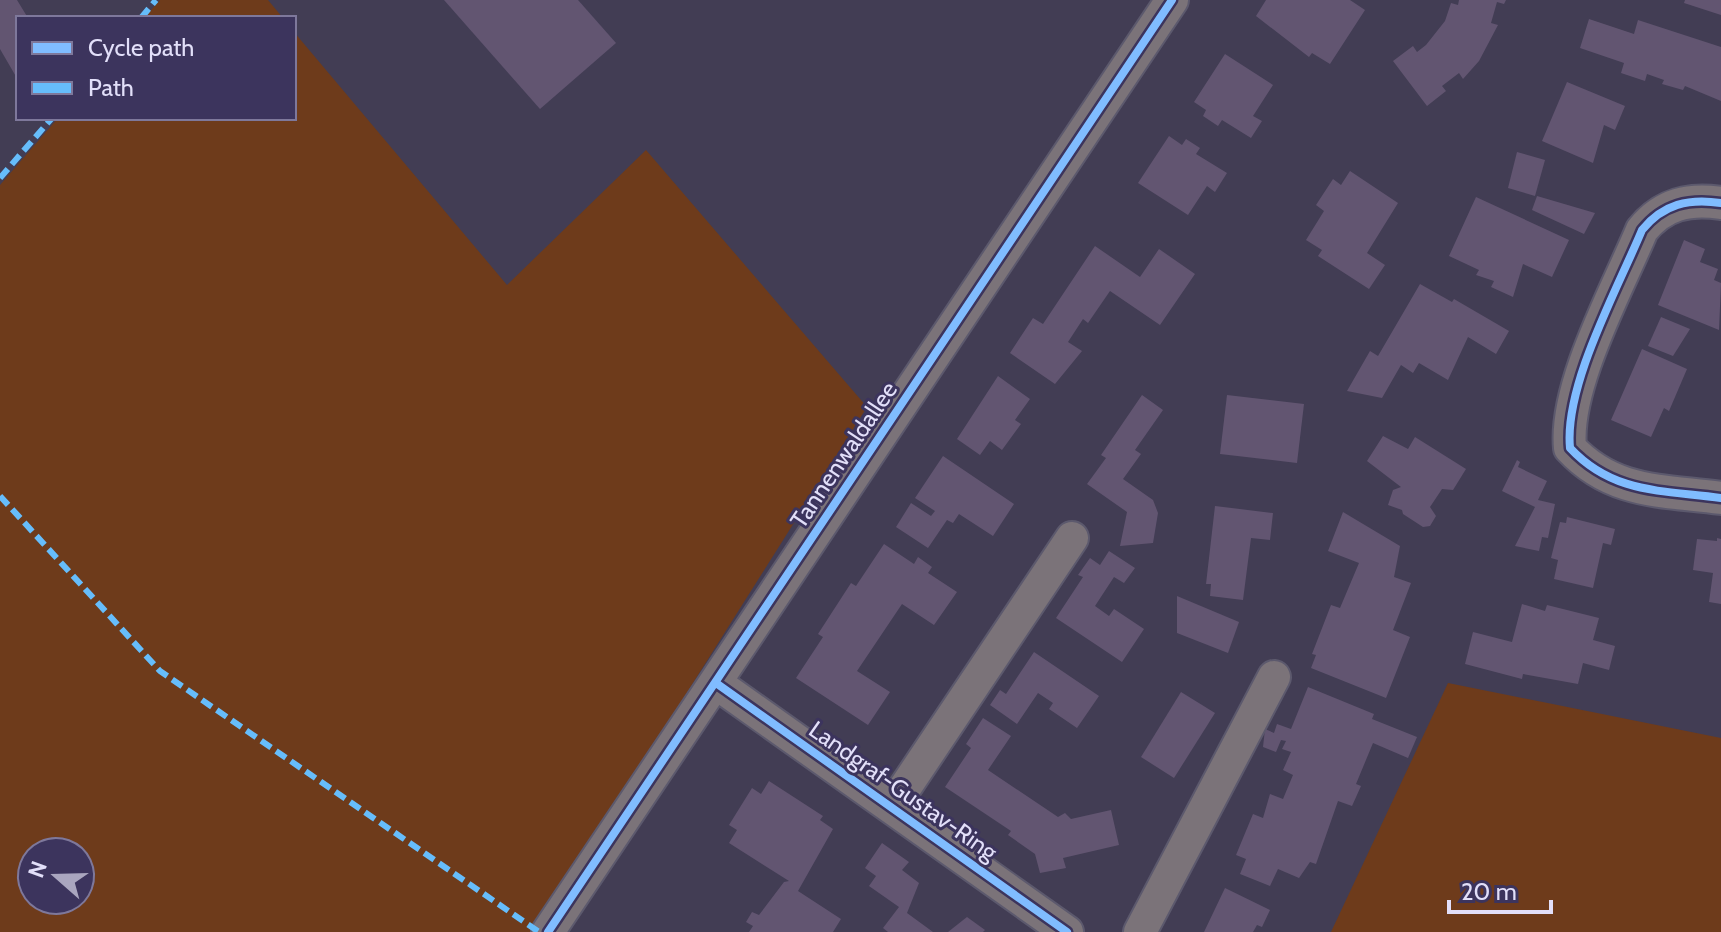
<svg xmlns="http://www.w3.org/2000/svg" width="1721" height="932" font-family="Cabin,sans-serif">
<rect width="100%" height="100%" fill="#423d54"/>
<g fill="#6e3b1b" fill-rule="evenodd">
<polygon points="160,0 268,0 283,18 144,18"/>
<path d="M294,32L507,285L646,150L867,407L536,932H0V185L58,118H294ZM32,852H80V900H32Z"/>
<polygon points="1448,683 1721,738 1721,932 1331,932"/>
</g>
<g fill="#625571">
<polygon points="0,0 17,0 28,18 18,18 18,80 0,49"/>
<polygon points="444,0 578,0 616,43 540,109"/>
<polygon points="1266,0 1350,0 1365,10 1330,64 1312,53 1309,57 1256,16"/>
<polygon points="1459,0 1506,0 1504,4 1497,2 1491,23 1498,25 1479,61 1463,79 1459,73 1442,86 1446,91 1427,106 1393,61 1413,46 1417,52 1426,45 1445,21 1451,3 1458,5"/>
<polygon points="1685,0 1721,0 1721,15 1684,3"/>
<polygon points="1589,19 1634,34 1638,20 1721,47 1721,101 1685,86 1683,90 1662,84 1664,80 1647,74 1645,81 1621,73 1624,63 1580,48"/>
<polygon points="1225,54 1273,85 1253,116 1262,121 1251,138 1222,120 1218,126 1203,116 1206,110 1194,102"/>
<polygon points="1567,82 1625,106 1615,130 1604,125 1593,163 1542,141"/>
<polygon points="1169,136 1182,145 1186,139 1200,148 1196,154 1227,173 1215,192 1207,186 1188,215 1138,183"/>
<polygon points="1517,152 1545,160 1535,196 1508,188"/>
<polygon points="1350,171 1398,203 1367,253 1385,265 1369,289 1318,256 1322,250 1306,240 1324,211 1316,205 1333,179 1341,185"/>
<polygon points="1537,196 1595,213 1584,234 1532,210"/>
<polygon points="1476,197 1569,240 1552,277 1523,264 1513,297 1491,287 1494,281 1476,275 1479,270 1449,256"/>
<polygon points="1684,240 1705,249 1700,262 1718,269 1714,280 1721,283 1719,330 1658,305"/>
<polygon points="1095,246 1140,277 1159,249 1195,274 1160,325 1110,291 1088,323 1083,319 1068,342 1082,351 1055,384 1010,353 1033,318 1043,324"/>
<polygon points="1420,284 1452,302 1454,299 1509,331 1496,354 1468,337 1448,380 1419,363 1413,373 1401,365 1382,398 1347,391 1370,351 1378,356"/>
<polygon points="1661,317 1690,329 1673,356 1648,346"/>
<polygon points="1642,349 1687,369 1669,411 1664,408 1651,437 1611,420"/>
<polygon points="998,376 1030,399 1015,420 1021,424 1002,450 990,441 980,455 957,439"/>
<polygon points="1142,395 1163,410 1135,450 1141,454 1123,479 1153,500 1158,513 1153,543 1120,546 1127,512 1087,484 1106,458 1101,455"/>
<polygon points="1227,395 1304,404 1297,463 1220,454"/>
<polygon points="1383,436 1408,449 1415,437 1466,469 1453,490 1442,489 1430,507 1436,516 1430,526 1423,527 1403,514 1402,510 1388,505 1393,490 1401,487 1367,461"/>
<polygon points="943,456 1014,504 993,536 959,514 953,523 947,520 928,548 896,527 911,503 931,516 935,511 915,498"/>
<polygon points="1517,460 1520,462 1518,467 1547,481 1538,500 1555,504 1548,538 1542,537 1539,551 1515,546 1535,507 1502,491"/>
<polygon points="1215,506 1273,513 1270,540 1251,538 1243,600 1210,596 1211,584 1206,584"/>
<polygon points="1343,512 1400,546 1394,577 1411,583 1393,630 1410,637 1386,698 1311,668 1316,655 1312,654 1331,605 1340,608 1359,563 1328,551"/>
<polygon points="1567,517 1615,529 1611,545 1603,543 1593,588 1554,579 1558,560 1551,558 1560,522 1566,523"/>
<polygon points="1717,538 1721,539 1721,604 1709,602 1713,573 1693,570 1697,539 1717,541"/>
<polygon points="884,544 914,564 918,557 932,567 928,573 957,592 934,625 902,604 857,671 890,692 868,725 796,678 823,637 818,634 851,583 856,586"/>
<polygon points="1109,551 1135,568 1124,583 1114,577 1095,606 1109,616 1114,609 1144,629 1122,662 1056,618 1083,577 1078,575 1090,558 1100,565"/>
<polygon points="1177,596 1239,622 1228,653 1177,633"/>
<polygon points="1522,604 1545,611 1547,605 1599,618 1593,640 1615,646 1609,670 1583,663 1578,684 1523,674 1522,679 1465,664 1473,632 1512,642"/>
<polygon points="1034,652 1099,696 1077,728 1049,709 1053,703 1038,693 1017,724 990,705 1000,690 1006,694"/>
<polygon points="1308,687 1374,714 1372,719 1417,737 1408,758 1373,743 1356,784 1361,786 1352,806 1338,801 1316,864 1310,862 1299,878 1278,869 1270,886 1240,874 1246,859 1236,855 1253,814 1263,818 1270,794 1283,799 1293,775 1283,770 1291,752 1282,749 1286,741 1281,740 1276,752 1263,747 1265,729 1274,733 1277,724 1291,729"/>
<polygon points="1181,692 1215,713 1174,778 1141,757"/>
<polygon points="983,718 1011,736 988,770 1058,817 1065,813 1071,819 1111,810 1119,845 1063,858 1066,868 1040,873 1035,854 1008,835 1011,831 945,787 971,748 966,744"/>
<polygon points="769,781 823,816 820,820 833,829 798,891 841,919 833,932 749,932 753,926 746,922 752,912 759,915 784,882 789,881 729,843 737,830 729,825 752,788 761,794"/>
<polygon points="882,843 909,862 902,870 919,883 907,913 933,932 888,932 883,928 899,907 869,886 876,876 865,868"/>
<polygon points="1225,888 1270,910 1262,927 1257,925 1253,932 1204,932"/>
<polygon points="967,917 985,930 983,932 948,932"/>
</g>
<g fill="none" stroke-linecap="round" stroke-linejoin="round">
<g stroke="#5c596d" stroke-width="36">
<g id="minor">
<path d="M1721,203C1689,198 1663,204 1642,230C1617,290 1564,386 1570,448C1613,494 1662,490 1721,498"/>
<polyline points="716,683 1067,932"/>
<polyline points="892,807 1072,538"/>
<polyline points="548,932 1172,0"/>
<polyline points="1140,932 1274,677"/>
</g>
</g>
<use href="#minor" stroke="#7b7379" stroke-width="32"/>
<g stroke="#66bdfb" stroke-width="6" stroke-dasharray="12 6" stroke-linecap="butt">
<polyline points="141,18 156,0"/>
<polyline points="0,178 52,118"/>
<polyline points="0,496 160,671 539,932"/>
</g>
<g stroke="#3c345d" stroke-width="13">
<g id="cycleway">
<path d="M1721,203C1689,198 1663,204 1642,230C1617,290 1564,386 1570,448C1613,494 1662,490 1721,498"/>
<polyline points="716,683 1067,932"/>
<polyline points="548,932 1172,0"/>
</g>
</g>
<use href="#cycleway" stroke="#80bcff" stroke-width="8"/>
</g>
<g text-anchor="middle" stroke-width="6" stroke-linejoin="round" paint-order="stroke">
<g font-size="24" fill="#e2dff9" stroke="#3c345d">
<text transform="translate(844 455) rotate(-56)" y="8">Tannenwaldallee</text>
<text transform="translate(903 791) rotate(35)" y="8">Landgraf-Gustav-Ring</text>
</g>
</g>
<rect x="16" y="16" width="280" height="104" fill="#3c345d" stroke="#7e789b" stroke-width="2"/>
<rect x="32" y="42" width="40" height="12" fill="#80bcff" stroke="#7e789b" stroke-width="2"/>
<text x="88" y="56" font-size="24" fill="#e2dff9">Cycle path</text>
<rect x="32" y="82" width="40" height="12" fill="#66bdfb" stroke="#7e789b" stroke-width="2"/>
<text x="88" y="96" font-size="24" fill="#e2dff9">Path</text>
<g transform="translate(56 876) rotate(290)"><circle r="38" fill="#3c345d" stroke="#7e789b" stroke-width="2"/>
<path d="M0-6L14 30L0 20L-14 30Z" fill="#aaa6bf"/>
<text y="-12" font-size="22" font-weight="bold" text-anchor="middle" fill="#e2dff9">N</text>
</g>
<path d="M1449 900v12h102v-12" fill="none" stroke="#e2dff9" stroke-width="4"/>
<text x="1461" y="900" font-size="24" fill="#e2dff9" stroke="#3c345d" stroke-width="6" paint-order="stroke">20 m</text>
</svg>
